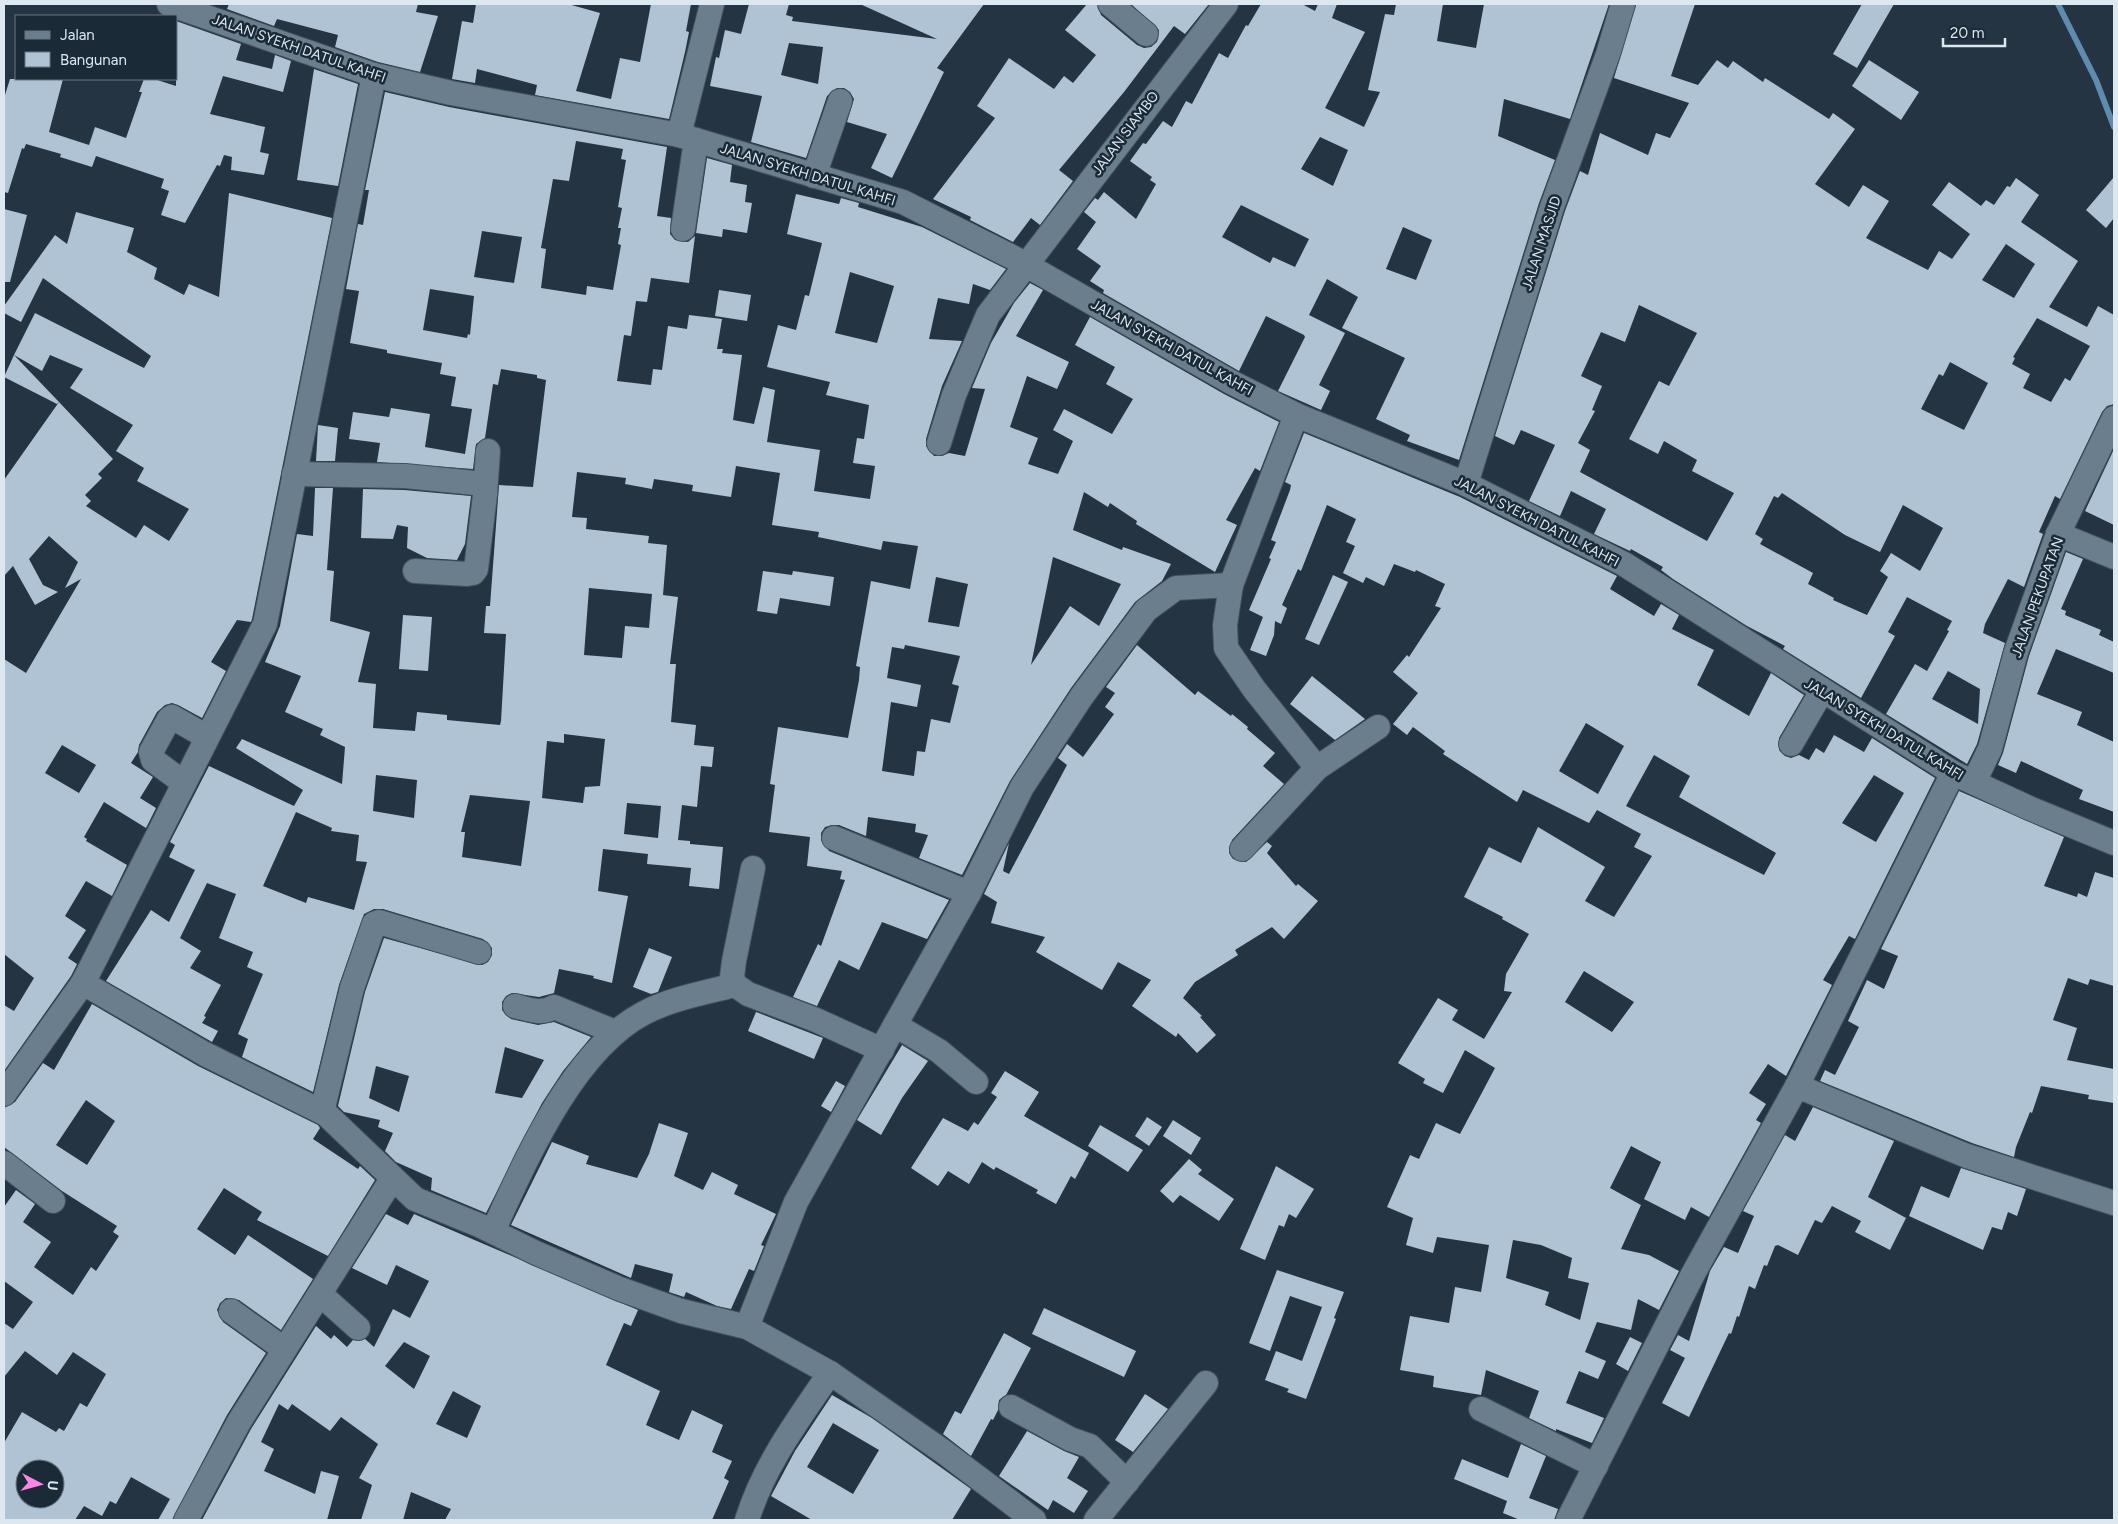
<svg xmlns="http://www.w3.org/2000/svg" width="2118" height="1524" font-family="Figtree,sans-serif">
<rect width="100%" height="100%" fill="#243442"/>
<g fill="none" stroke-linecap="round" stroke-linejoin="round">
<polyline stroke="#5e8bae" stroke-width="6" points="2058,4 2096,80 2114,127"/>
</g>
<g fill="#afc3d4" fill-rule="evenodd">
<polygon points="229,4 418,4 416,12 438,16 420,72 378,62 335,47 338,35 277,19 274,26 227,9"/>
<polygon points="476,4 568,4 600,13 576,91 611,99 620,58 640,62 651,4 691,4 686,31 689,32 685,52 669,119 535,95 537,85 477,69 475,83 452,79 462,21 473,23"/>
<path d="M749,4H789L786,15L793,17L792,21L937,39L860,4H984L937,68L944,72L892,178L871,168L887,134L847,122L854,99L850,92L844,88H837L827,96L806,158L751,142L762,96L710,86L716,57L719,58L725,30L741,34ZM789,43L823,47L818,84L781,75Z"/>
<polygon points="1087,4 1097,4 1101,15 1137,45 1144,48 1151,47 1157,42 1159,30 1131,4 1209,4 1185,34 1174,26 1124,92 1059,170 1073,181 1040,225 1031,218 1013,242 970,220 971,217 933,199 995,118 977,106 1009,58 1054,89 1064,76 1073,83 1096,55 1065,30"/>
<path d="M1261,4H1302L1315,11L1318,4H1337L1332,18L1365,32L1325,108L1364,127L1380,92L1368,90L1385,14L1394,15L1396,4H1443L1437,41L1476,48L1484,4H1609L1570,119L1504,99L1498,136L1555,160L1539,203L1459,460L1407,441L1410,435L1376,419L1405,358L1342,328L1358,297L1327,279L1309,315L1345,333L1319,385L1330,391L1321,410L1278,391L1305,337L1304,335L1266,316L1239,371L1103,293L1104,290L1090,281L1101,266L1077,249L1096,222L1084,212L1095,198L1098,200L1104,192L1136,219L1156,184L1150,180L1152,177L1130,161L1143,143L1146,144L1163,121L1172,127L1186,101L1192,104L1219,53L1228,58L1246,25L1248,26ZM1320,137L1348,150L1333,186L1301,169ZM1241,205L1309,239L1295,267L1273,257L1270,263L1222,237ZM1403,227L1432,240L1416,280L1386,269Z"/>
<path d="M1636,4H1695L1671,76L1698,85L1717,60L1728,68L1733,61L1763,82L1765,78L1829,119L1833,113L1855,129L1815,184L1849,207L1863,185L1889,201L1866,238L1928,270L1939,251L1952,259L1970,234L1932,205L1949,182L1981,206L1986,200L1994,205L2007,186L2010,187L2016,178L2039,195L2021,222L2078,261L2049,307L2087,327L2098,306L2114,315V404L2107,406L2102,412L2060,499L2055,496L2039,532L2043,534L2024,587L2008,579L1985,624L1983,633L2005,643L1977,744L1967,764L1886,714L1915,664L1927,671L1949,631L1947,630L1952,621L1907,597L1888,632L1895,636L1861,698L1783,649L1785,646L1747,626L1673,579L1661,570L1663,567L1631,549L1630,551L1594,534L1606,509L1571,491L1560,516L1529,501L1555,445L1521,430L1514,445L1495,436L1565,211L1580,171L1588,175L1600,133L1648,155L1656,133L1670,138L1689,103L1614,78ZM2006,244L2035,264L2014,298L1982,280ZM1639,305L1697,333L1669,386L1659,381L1629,439L1658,454L1664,441L1697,460L1692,471L1734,493L1707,541L1580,472L1590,450L1578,443L1595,411L1592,410L1602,386L1581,376L1601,332L1625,342ZM2037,318L2090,346L2070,381L2065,378L2051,402L2023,388L2030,374L2012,364L2015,358L2013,357ZM1950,362L1988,383L1964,430L1921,409L1939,374L1943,376ZM1782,493L1845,535L1880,552L1903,505L1943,528L1920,571L1891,553L1880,571L1888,577L1867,615L1833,600L1834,598L1808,584L1813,573L1760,544L1763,539L1755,534L1774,496L1778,498ZM1948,671L1980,689L1978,724L1932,699Z"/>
<polygon points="1862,4 1894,4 1857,68 1833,54"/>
<polygon points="176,21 241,44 236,60 272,69 275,55 291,61 283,92 223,76 210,114 265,127 260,152 269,154 264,175 231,170 232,157 224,155 220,166 217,165 185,223 161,215 169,191 161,188 164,179 96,156 92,167 60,157 61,154 26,144 24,149 22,148 8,193 4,192 4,98 10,79 63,79 49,132 89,145 95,127 126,138 142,92 139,92 144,79 154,79 176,86"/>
<polygon points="1869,60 1919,92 1901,120 1852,86"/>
<polygon points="314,69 358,84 338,186 297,180"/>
<path d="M385,92L449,107L667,147L657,216L671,218L670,234L675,240L688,242L695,236L689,283L651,278L647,302L636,301L631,336L624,335L617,381L651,385L653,369L662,370L668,326L687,329L689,315L722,319L717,349H723L722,353L742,355L733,420L754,424L763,387L775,390L767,442L820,450L814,491L870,499L875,466L853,463L857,438L864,439L869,405L826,395L830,382L767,367L778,325L796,330L805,295L809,296L822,243L787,234L796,194L839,204L841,198L859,203L858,207L922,227L1006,269L990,290L973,284L969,304L938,298L929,339L962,341L942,386L926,439V446L934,456H942L949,453L965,456L985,389L972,388L991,343L1014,303L1030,283L1043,290L1016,336L1069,362L1057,389L1027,376L1010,427L1038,438L1028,464L1058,474L1073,441L1053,430L1064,409L1112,434L1133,399L1106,384L1115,367L1075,345L1090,317L1224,394L1279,422L1260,471L1255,468L1226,520L1237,525L1215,572L1136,524L1137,521L1110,503L1108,507L1084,492L1073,530L1122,550L1123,547L1171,564L1162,581L1135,602L1071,688L1010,781L962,875L919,858L928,835L915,832L916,824L868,817L866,836L839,825H832L825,827L821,833V840L829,851L949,900L927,939L882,922L859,970L839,960L817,1006L793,997L818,944L821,946L845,880L840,879L842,871L807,866L810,837L769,832L775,785L770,784L778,727L848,738L859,680L860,667L856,666L871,581L910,589L918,546L883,541L881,550L818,537L819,532L772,525L780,473L736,466L731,497L692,491L693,485L654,479L652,489L625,484L626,478L577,472L572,517L587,518L586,529L649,536L648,543L667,545L663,595L678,597L670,664H676L671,722L696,725L694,745L714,747L712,767L701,766L697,807L682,805L678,840L690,841V844L723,847L719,889L689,886L691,868L647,864L648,854L603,849L598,891L628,896L612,983L593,978L594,976L559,969L554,993L539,997L512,993L506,996L502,1002V1010L511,1019L538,1025L554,1022L591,1037L563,1071L542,1103L486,1213L431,1190L432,1178L396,1162L385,1151L393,1133L378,1127L380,1120L344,1112L338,1106L365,992L384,938L482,965L488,962L492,955V948L483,939L383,909H374L364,914L339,985L313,1092L242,1057L248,1039L238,1034L263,974L247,967L253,952L219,938L236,894L207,883L180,938L201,951L190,968L221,985L204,1016L206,1017L202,1023L218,1031L212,1042L106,981L151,910L169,922L195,870L169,857L175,845L170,842L209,766L294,806L303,790L236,748L242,739L342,784L345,747L320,735L323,729L285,712L301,676L265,662L280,626L297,534L313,536L315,488H333L327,570L334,571L330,621L370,632L358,682L376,684L373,728L415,731L417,712L447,715V720L500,725L501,721L506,634L484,633L486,606H490L499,485L533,487L546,380L537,378V375L501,369L498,385L493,384L485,438L476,444L473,469L377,462L380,443L349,439L353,412L389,417L391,408L430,414L425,447L465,454L472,409L451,406L456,377L440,374L442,363L387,353V350L350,343L359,291L346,289L358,224L363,225L369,190H365ZM576,141L623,149L621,159L626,160L618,207L622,208L618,228H621L618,244L621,245L613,290L587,286L586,295L541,288L546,249L541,248L553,179L569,181ZM482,231L522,237L514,283L474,277ZM850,272L894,286L877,343L835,333ZM430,289L474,296L470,335L468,334L467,338L423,330ZM1053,557L1121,584L1099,626L1070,606L1031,665ZM936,577L968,584L959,627L928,622ZM589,588L652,594L649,628L625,626L622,658L584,655ZM905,645L960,656L952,684L959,686L950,723L931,719L925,752L917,751L914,776L882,771L891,702L917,707L921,685L887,678L892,647L904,649ZM564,734L605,739L600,786L585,787L583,803L542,798L547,741L564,743ZM376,775L417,780L414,818L373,811ZM470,795L530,801L521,866L462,857L465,832H461ZM627,803L661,806L658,838L624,834ZM296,812L332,828L331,831L359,835L356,861L367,862L354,910L308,897L306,903L263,886ZM505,1047L544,1060L522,1098L495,1093ZM376,1066L409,1076L399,1112L369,1098Z"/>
<polygon points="707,158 732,165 730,182 747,185 745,202 752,203 747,233 723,229 722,237 696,233"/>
<polygon points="2114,177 2114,218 2106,228 2086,210"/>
<path d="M229,193L332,218L252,619L251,622L237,620L211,662L226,671L202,718L178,705L172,703L165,705L157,712L139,745L138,752L131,763L153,777L140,798L156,808L146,828L104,802L84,837L87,839L86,841L127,865L112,896L86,881L65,916L86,930L68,958L77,964L71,976L4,1071V1005L14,1011L34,978L4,954V659L26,673L81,579L65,588L78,562L49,536L29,559L43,585L58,592L35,605L13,566L4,576V480L59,402L113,459L98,474L102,478L85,495L91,501L86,506L136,538L144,525L169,541L189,509L137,481L144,468L116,451L133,425L70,388L83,369L50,355L42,371L14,355L35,313L144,368L151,356L43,278L21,322L4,313V306L55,235L67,244L76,212L134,228L127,252L157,268L154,279L184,295L189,284L219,297ZM62,745L96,765L79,793L45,773Z"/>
<polygon points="4,209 27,215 10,282 4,282"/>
<polygon points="719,290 751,295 747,321 715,316"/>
<polygon points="14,355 59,402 57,404 4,377"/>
<polygon points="318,425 338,428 335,461 316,461"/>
<path d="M1304,433L1460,497L1617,576L1610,589L1654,616L1661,604L1679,615L1672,629L1714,650L1697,685L1749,716L1771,673L1804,695L1779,738V750L1785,756L1791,758L1799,755L1809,760L1816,748L1824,753L1834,735L1864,752L1872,738L1935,778L1855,939L1849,936L1823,980L1832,985L1786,1076L1768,1064L1749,1093L1766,1104L1756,1120L1761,1123L1709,1217L1691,1207L1685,1220L1644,1199L1661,1162L1631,1146L1610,1188L1641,1205L1621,1249L1649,1255L1679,1271L1659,1310L1638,1299L1631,1330L1597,1322L1585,1352L1606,1361L1598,1379L1579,1371L1566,1403L1604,1418L1592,1443L1556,1429V1431L1529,1418L1539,1391L1486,1370L1481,1395L1433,1387L1434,1376L1400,1370L1410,1316L1449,1323L1455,1287L1481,1292L1489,1245L1437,1237L1433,1253L1406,1245L1413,1218L1387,1207L1410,1155L1419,1159L1436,1123L1460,1134L1495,1068L1465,1050L1443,1093L1423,1083L1425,1079L1398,1063L1438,998L1458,1010L1452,1020L1484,1039L1512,992L1504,991L1506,974L1529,934L1502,919L1503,917L1464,897L1489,847L1521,863L1538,827L1605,867L1585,901L1614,917L1652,856L1634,847L1641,834L1597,810L1589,823L1523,790L1517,802L1443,754L1445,751L1413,727L1407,735L1393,724L1418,693L1393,672L1407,655L1409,657L1441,608L1435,606L1445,584L1416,570L1415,572L1394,564L1384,586L1366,577L1363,583L1343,573L1355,546L1346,542L1356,519L1327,505L1301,571L1298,569L1282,605L1287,608L1281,624L1275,621L1274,635L1266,656L1250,650L1263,617L1249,610L1271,559L1269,558L1276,542L1271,540L1290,490L1291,485L1285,482ZM1586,723L1624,746L1598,794L1559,771ZM1654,755L1690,776L1679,797L1776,853L1764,875L1626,806ZM1874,775L1904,793L1876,842L1842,823ZM1584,971L1634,1002L1612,1032L1565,1002ZM1513,1240L1541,1245L1572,1258L1568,1278L1589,1283L1580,1320L1545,1305L1549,1292L1506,1278Z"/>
<polygon points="2114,449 2114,525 2085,511"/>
<polygon points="363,489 404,490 471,496 465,544 457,560 427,558 407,548 408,527 397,525 393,539 361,538"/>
<polygon points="2066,552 2083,559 2061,609 2066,611 2065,615 2101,630 2099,635 2114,642 2114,673 2056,649 2037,694 2082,712 2077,725 2114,742 2114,812 2079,799 2083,790 2021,761 2016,773 1998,765 2003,753 2029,656"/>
<polygon points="763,571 792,575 793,571 834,577 830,606 780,598 777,614 757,611"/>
<polygon points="1333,575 1348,582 1319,645 1305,639"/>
<polygon points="403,615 432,617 428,671 399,669"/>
<polygon points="1137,645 1195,695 1198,691 1231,716 1232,714 1248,727 1247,729 1275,753 1263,766 1284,784 1232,840 1229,853 1233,859 1246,862 1267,842 1272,846 1267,853 1296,886 1298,884 1318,901 1284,939 1272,927 1235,950 1238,955 1195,982 1183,998 1202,1016 1200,1017 1216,1035 1197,1053 1178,1033 1176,1037 1132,1006 1151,980 1118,962 1102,990 1036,952 1045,937 991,923 997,902 984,894 1009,843 1003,871 1009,874 1067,765 1058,758 1067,744 1083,757 1114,714 1105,707 1115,693 1106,687"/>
<polygon points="1312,676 1365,719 1335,740 1290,704"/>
<polygon points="1959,791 2064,837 2044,886 2077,897 2078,893 2087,897 2095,872 2114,878 2114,986 2090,979 2088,985 2068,978 2053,1020 2077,1028 2067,1060 2114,1069 2114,1103 2088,1099 2089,1095 2041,1086 2032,1113 2030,1112 2016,1147 2014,1157 1972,1143 1820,1081 1825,1070 1835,1075 1859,1027 1848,1021 1867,980 1884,989 1898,956 1881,949"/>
<polygon points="649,948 672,957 658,992 651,994 633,987"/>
<path d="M92,1004L198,1066L318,1125L320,1128L313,1139L358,1169L360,1166L375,1180L328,1256L257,1220L262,1212L224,1188L197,1229L235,1255L248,1235L313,1279L281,1330L239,1300L226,1298L220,1303L217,1310L223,1322L266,1353L227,1415L172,1520H158L170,1499L131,1477L116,1504L110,1501L102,1516L84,1506L75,1520H4V1443L22,1412L56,1432L59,1428L64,1431L80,1403L87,1407L106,1374L73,1352L57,1375L25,1351L4,1377V1323L13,1329L33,1302L4,1281V1207L16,1190L35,1204L23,1222L51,1242L34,1267L73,1295L91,1267L96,1271L119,1236L113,1232L117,1226L62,1191L4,1147V1108L15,1102L43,1063L54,1070ZM86,1100L115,1121L87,1165L56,1145ZM25,1469H55V1499H25Z"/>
<polygon points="756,1012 823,1038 814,1059 748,1031"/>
<polygon points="902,1045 928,1061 902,1098 881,1135 857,1120"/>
<polygon points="1005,1071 1039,1092 1024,1116 1089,1153 1075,1179 1071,1176 1056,1204 1036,1193 1038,1190 996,1167 994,1170 982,1162 969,1184 948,1171 938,1186 911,1168 943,1118 968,1131 974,1122 978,1125 997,1097 991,1093"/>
<polygon points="836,1081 845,1086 831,1112 821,1106"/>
<polygon points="1813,1107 1894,1141 1868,1197 1906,1218 1890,1250 1855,1232 1861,1221 1832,1206 1822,1223 1815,1220 1798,1255 1778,1245 1775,1246 1767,1266 1764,1265 1755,1289 1749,1286 1739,1317 1737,1316 1731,1334 1729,1333 1689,1417 1662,1403 1685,1358 1670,1350 1678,1335 1689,1341 1710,1271 1724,1247 1738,1253 1754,1216 1743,1211 1785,1135 1795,1141"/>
<polygon points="1147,1117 1162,1127 1149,1146 1135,1136"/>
<polygon points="1173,1120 1201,1138 1191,1155 1163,1136"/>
<polygon points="659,1123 688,1133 674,1176 703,1190 712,1172 738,1185 734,1194 776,1214 761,1245 764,1246 754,1271 749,1269 731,1309 717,1306 686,1292 684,1297 669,1292 673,1274 635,1264 631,1278 511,1225 552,1142 589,1156 586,1164 637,1178 649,1154"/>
<polygon points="1100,1125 1143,1150 1128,1172 1088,1146"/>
<polygon points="1189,1159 1202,1170 1198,1174 1234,1199 1219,1221 1180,1195 1173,1203 1160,1191"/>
<polygon points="1276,1166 1314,1189 1296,1218 1289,1214 1284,1227 1279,1225 1265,1260 1240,1249"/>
<polygon points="1961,1168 2026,1189 2017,1216 2008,1212 2002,1230 1992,1227 1983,1250 1909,1216 1921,1186 1949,1198"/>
<path d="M386,1214L408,1225L414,1214L638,1310L631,1326L624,1323L606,1365L660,1391L646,1425L679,1440L692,1410L723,1425L712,1452L732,1461L724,1478L729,1481L712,1520H445L451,1509L411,1492L403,1520H361L372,1485L359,1478L378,1444L341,1417L330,1431L292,1404L288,1410L279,1404L261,1442L274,1449L264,1471L315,1494L321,1471L339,1476L327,1520H202L251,1429L316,1326L331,1339L334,1335L347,1347L353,1340L365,1339L374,1347L393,1309L410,1318L429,1281L396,1265L387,1285L352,1268ZM404,1342L430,1356L414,1389L385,1366ZM453,1391L481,1406L467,1438L436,1424Z"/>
<polygon points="1277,1270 1344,1292 1334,1318 1336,1319 1306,1399 1287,1392 1289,1389 1265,1380 1276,1351 1302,1361 1322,1307 1290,1296 1270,1351 1249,1343"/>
<polygon points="1044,1308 1136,1351 1124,1377 1032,1334"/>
<polygon points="1004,1333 1031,1348 1006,1395 999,1400 998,1410 993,1420 991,1419 971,1456 943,1434 955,1411 961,1414"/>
<polygon points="1630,1337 1642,1343 1628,1371 1616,1364"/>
<polygon points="1145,1394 1168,1409 1133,1452 1115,1440"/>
<path d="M832,1395L872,1418L971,1489L952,1520H812L771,1496L795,1451ZM833,1423L879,1450L853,1494L807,1467Z"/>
<polygon points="1027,1431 1064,1451 1079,1457 1067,1478 1088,1491 1074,1513 1053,1500 1048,1510 999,1476"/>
<polygon points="1521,1444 1546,1456 1529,1498 1558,1509 1554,1520 1520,1520 1503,1513 1507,1501 1454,1479 1462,1459 1508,1478"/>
</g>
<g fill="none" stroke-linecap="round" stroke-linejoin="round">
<g stroke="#42515c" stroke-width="26">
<g id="minor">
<polyline points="169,4 374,75 451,93 679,135 903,202 1014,258 1231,382 1296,415 1466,484 1624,564 1953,773 2029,808 2114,843"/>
<polyline points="1110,4 1146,34"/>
<polyline points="679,135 712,4"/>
<polyline points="814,176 840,101"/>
<polyline points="683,229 696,140"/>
<polyline points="939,443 954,395 988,315 1226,4"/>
<polyline points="294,474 405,476 485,484"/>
<polyline points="1466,484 1552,207 1608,54 1623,4"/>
<polyline points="2058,534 2114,557"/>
<polyline points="415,571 467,574 473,573 476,569 485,495 488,451"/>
<polyline points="1231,585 1225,625 1226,648 1254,689 1317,768 1378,727"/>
<polyline points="1791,744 1822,691"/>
<polyline points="1974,782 1990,749 2016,652 2058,534 2114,418"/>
<polyline points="184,783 153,760 151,752 169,719 172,717 207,737"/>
<polyline points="834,838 969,893"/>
<polyline points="1242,849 1317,768"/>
<polyline points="753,868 734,961 732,977 735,985 748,994 816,1020 882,1050"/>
<polyline points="83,983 205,1054 326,1114 415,1199 481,1226 536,1253 620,1289 681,1311 747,1327 830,1373 944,1452 1034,1520"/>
<path d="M515,1006C528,1009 541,1015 554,1007L615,1032"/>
<polyline points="895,1025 939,1051 976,1082"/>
<polyline points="1797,1086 1967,1156 2114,1203"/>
<polyline points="4,1094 83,983 265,624 374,75"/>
<polyline points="322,1112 352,988 374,924 379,922 479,952"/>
<polyline points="4,1163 53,1201"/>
<path d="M493,1231C526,1160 572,1051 644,1013C670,999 707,992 735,985"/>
<polyline points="320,1294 358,1328"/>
<polyline points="231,1311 284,1349"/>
<polyline points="747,1327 796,1202 969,893 1022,787 1082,696 1146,610 1176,588 1231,585 1296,415"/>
<polyline points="1011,1407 1070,1439 1090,1446 1127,1482"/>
<polyline points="1481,1409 1596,1466"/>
<polyline points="186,1520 239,1422 392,1179"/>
<path d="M747,1520C764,1465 798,1420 830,1373"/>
<polyline points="1096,1520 1206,1383"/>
<polyline points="1568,1520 1693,1274 1797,1086 1953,773"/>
</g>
</g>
<use href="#minor" stroke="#6b7e8d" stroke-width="24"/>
</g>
<g text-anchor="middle" stroke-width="5" stroke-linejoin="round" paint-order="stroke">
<g font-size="14" fill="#dde7f0" stroke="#1a2a37">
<text transform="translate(299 48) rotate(19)" y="5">JALAN SYEKH DATUL KAHFI</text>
<text transform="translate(1125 133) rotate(-53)" y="5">JALAN SIAMBO</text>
<text transform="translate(808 174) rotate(17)" y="5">JALAN SYEKH DATUL KAHFI</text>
<text transform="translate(1541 243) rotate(-72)" y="5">JALAN MASJID</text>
<text transform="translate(1172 347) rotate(29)" y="5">JALAN SYEKH DATUL KAHFI</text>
<text transform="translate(1537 521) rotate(27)" y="5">JALAN SYEKH DATUL KAHFI</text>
<text transform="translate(2037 597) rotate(-70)" y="5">JALAN PEKUPATAN</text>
<text transform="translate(1884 729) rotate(31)" y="5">JALAN SYEKH DATUL KAHFI</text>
</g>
</g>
<rect width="2118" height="1524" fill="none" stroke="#dde7f0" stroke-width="10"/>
<rect x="15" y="15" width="162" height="65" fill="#1a2a37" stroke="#687681"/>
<rect x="25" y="31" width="25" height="8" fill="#6b7e8d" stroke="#687681"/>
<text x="60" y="40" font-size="15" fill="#dde7f0">Jalan</text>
<rect x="25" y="52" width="25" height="15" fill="#afc3d4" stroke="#687681"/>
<text x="60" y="65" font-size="15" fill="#dde7f0">Bangunan</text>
<g transform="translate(40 1484) rotate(96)"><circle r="24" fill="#1a2a37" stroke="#687681"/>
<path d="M0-4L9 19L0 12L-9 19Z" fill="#fb87e5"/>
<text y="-8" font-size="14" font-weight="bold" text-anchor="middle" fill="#dde7f0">U</text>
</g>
<path d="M1943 38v8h62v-8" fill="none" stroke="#dde7f0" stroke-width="2.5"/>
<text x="1950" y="38" font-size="15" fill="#dde7f0" stroke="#1a2a37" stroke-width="4" paint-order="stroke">20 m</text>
</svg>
